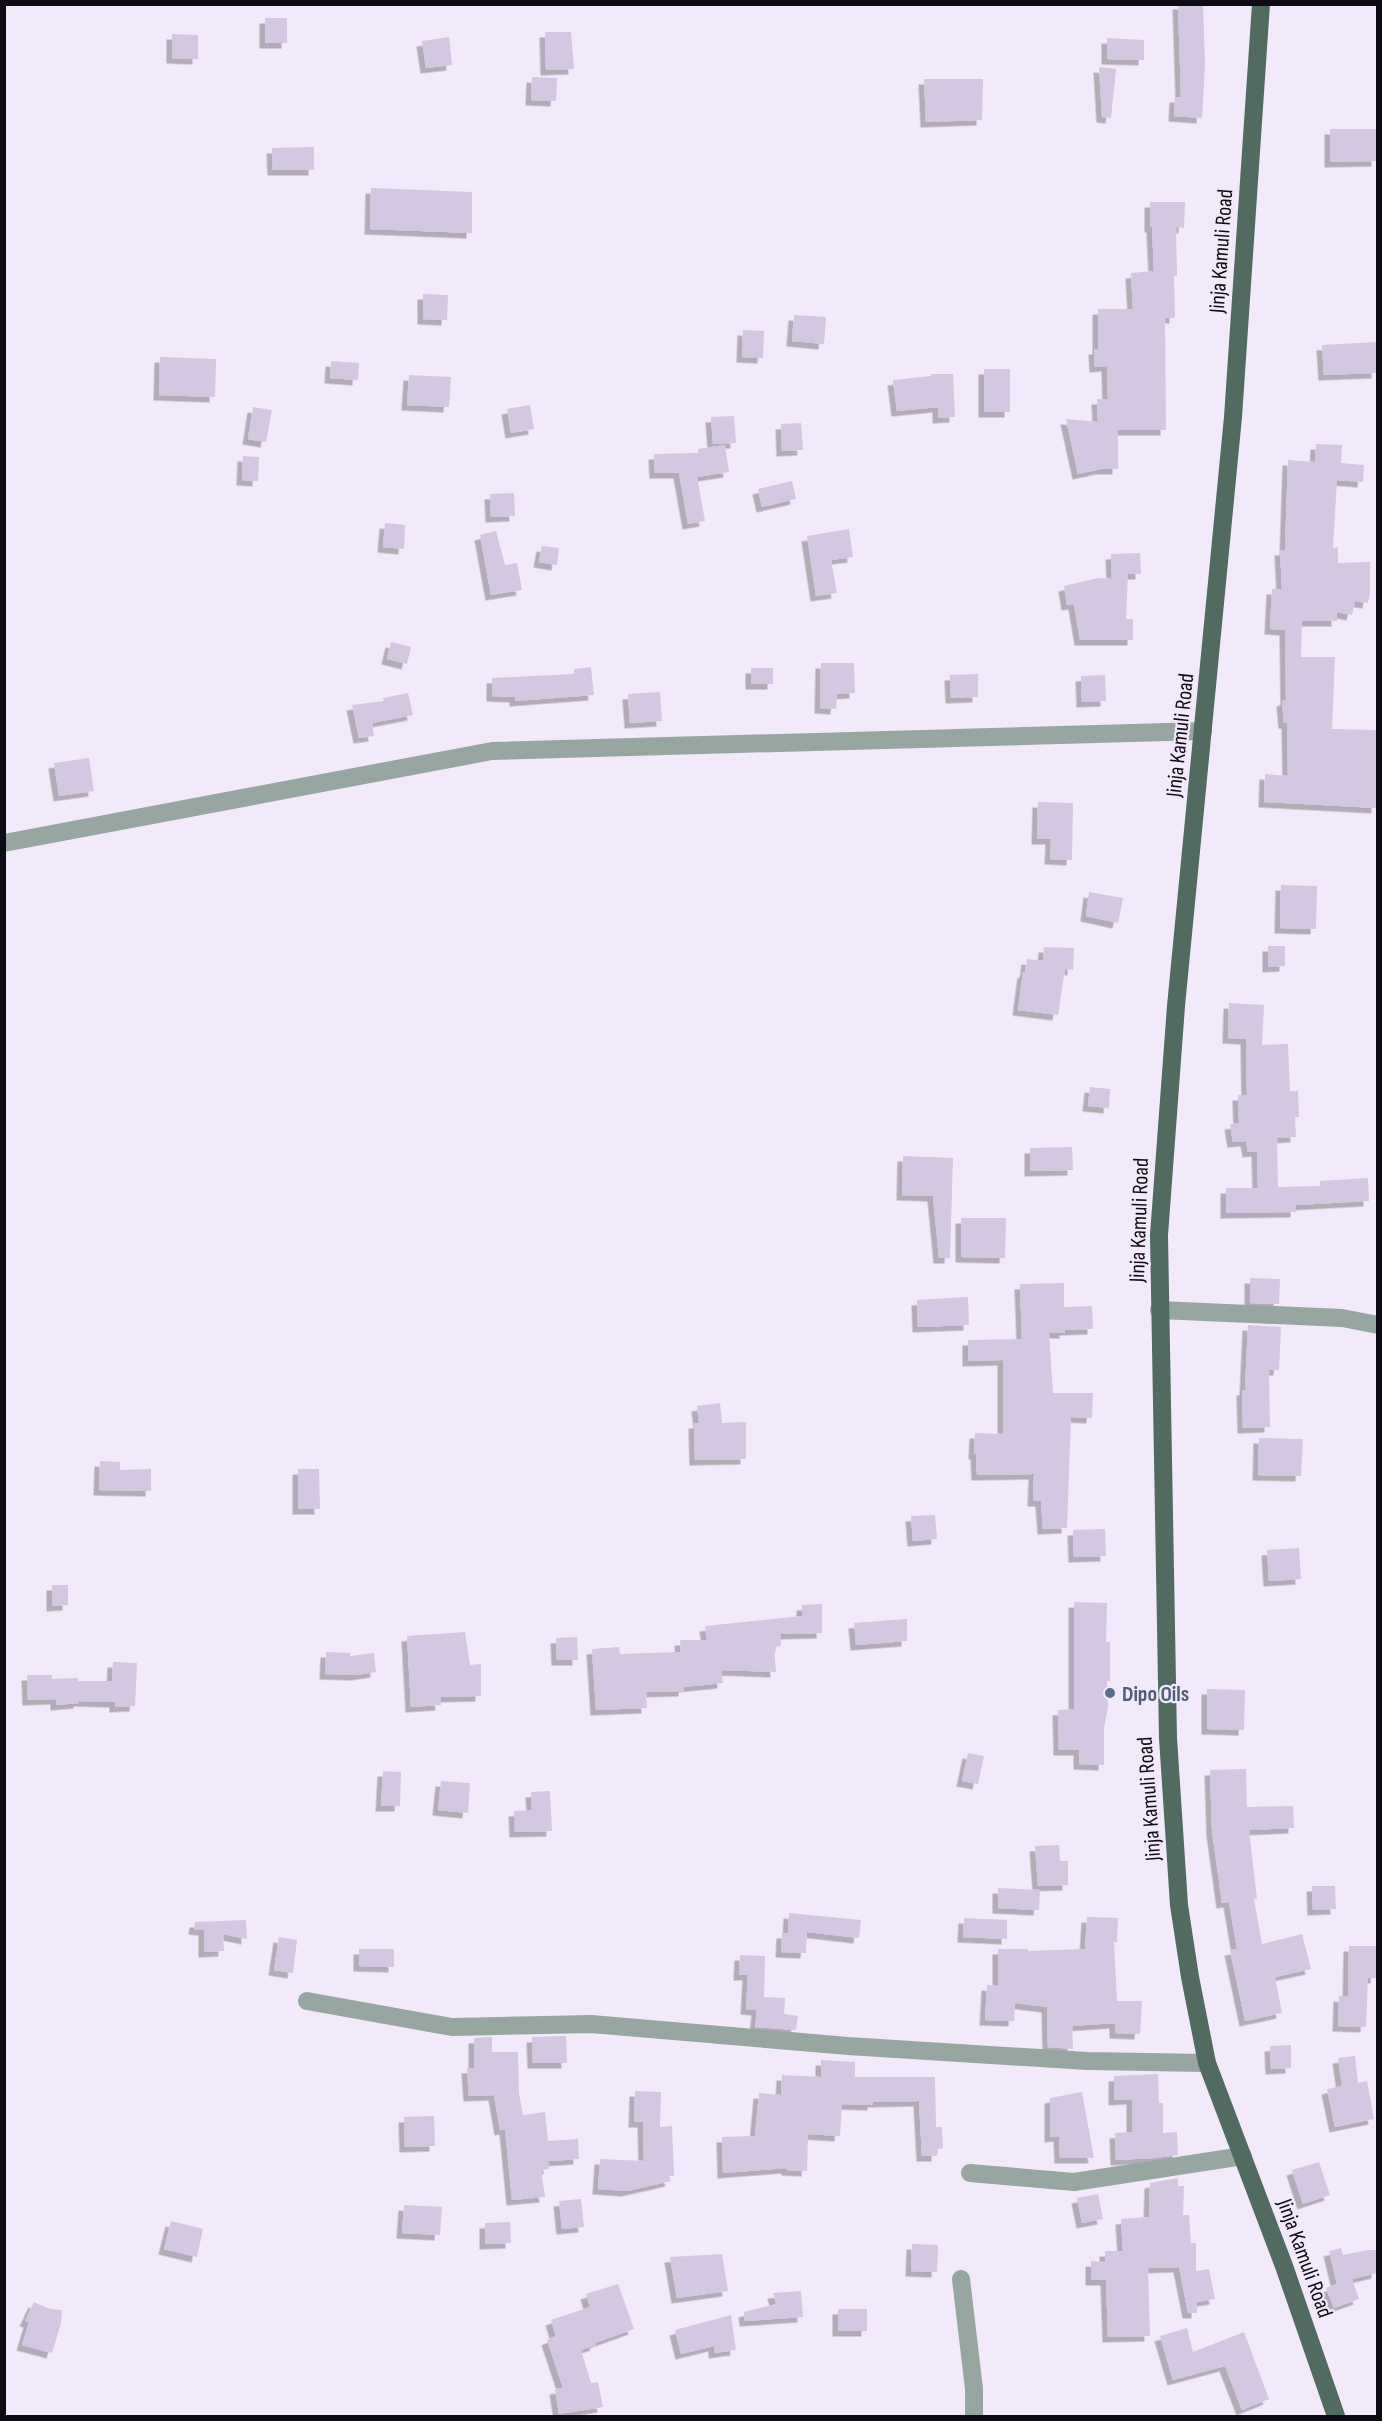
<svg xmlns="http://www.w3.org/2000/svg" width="1382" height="2421" font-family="'Sofia Sans Condensed',sans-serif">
<defs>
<filter id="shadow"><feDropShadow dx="-5.5" dy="5.5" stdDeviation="0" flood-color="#0004"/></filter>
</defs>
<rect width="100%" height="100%" fill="#f2eafb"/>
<g fill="#d3c7e2" filter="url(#shadow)">
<polygon points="1178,4 1203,4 1205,64 1202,118 1174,116 1175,97 1181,97"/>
<rect x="265" y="18" width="22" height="25"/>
<polygon points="545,32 571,32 574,69 546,70"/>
<polygon points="172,34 198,35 198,59 172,58"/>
<polygon points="449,37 452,65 426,68 422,41"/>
<polygon points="1107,38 1144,40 1144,60 1107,59"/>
<polygon points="1099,67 1116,69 1111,118 1102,117"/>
<polygon points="532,77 557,78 556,101 531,100"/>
<polygon points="924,79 983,79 982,120 926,122"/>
<polygon points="1330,129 1377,129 1377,161 1330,162"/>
<polygon points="314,147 314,170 273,170 272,148"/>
<polygon points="371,188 472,192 472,233 370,229"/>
<polygon points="1150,202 1185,202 1184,228 1176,227 1177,275 1174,276 1175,318 1165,318 1166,430 1118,430 1118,469 1101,469 1078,474 1066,419 1098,422 1097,399 1108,399 1107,366 1095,367 1094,349 1098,349 1098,309 1133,309 1131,273 1154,271 1152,227 1150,227"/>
<polygon points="423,294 448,295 447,320 423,319"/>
<polygon points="794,315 826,317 824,344 792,341"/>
<polygon points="743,330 764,331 763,358 742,357"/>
<polygon points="1377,342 1377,373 1324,375 1322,345"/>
<polygon points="160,357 216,359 215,397 159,395"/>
<polygon points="331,361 359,363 358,380 330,378"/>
<rect x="984" y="369" width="26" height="43"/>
<polygon points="931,374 953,374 955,417 938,418 938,407 897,411 893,380 931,376"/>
<polygon points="409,375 451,377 449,407 407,405"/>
<polygon points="530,405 534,429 511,433 507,409"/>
<polygon points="253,407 272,410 266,442 248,439"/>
<polygon points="734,416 736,443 713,444 711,417"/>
<polygon points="801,423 803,450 782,451 781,424"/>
<polygon points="1316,444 1342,445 1341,463 1364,465 1363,482 1337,480 1333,548 1338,547 1338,563 1370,562 1370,592 1368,603 1355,601 1352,615 1337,612 1337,621 1302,621 1301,657 1335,657 1332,729 1377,730 1377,808 1264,802 1265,774 1288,776 1287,723 1284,723 1282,701 1286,700 1285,630 1270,629 1272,589 1282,589 1280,550 1285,550 1288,460 1315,462"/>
<polygon points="725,445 729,472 697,477 705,521 688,524 679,473 655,473 654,454 698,453 698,449"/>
<polygon points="243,456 259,457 258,481 242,480"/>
<polygon points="792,481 796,499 762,507 758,489"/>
<polygon points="514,493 515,516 491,517 490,494"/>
<polygon points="385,523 405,525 404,549 383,547"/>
<polygon points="849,529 853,557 831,560 837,593 816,596 807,536"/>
<polygon points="496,531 505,565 517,563 522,590 491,595 480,535"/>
<polygon points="542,546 559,548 557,565 539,562"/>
<polygon points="1140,553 1141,574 1128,574 1126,619 1133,619 1133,640 1080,640 1074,604 1067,605 1064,586 1098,578 1112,579 1111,554"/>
<polygon points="391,642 411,647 407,664 387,659"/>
<polygon points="821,663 854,663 855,693 837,694 836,709 820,708"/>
<polygon points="591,667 594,695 515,701 515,697 492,696 492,678 574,674 574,669"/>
<rect x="751" y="668" width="22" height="16"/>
<polygon points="978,674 978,697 951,698 950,675"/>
<polygon points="1105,675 1106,701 1082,702 1081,676"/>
<polygon points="660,692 662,721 630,723 628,694"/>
<polygon points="408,693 413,715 372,723 374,736 359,738 352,705 384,701 383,698"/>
<polygon points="89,758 94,791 59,796 54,763"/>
<polygon points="1038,802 1073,803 1072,860 1050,859 1051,839 1037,839"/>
<polygon points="1281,885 1317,886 1316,929 1280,928"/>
<polygon points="1089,892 1123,898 1118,923 1086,916"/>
<polygon points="1268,946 1285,946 1285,966 1268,967"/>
<polygon points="1044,947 1074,948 1073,970 1065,969 1058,1015 1018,1010 1023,972 1025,973 1027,959 1043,961"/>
<polygon points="1229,1003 1264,1005 1262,1045 1288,1044 1290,1091 1298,1091 1299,1117 1295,1117 1296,1137 1277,1138 1278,1187 1320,1186 1320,1181 1368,1178 1369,1201 1296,1205 1296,1212 1226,1213 1226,1188 1258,1188 1257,1151 1248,1152 1246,1141 1233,1142 1230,1124 1239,1123 1238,1095 1247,1095 1246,1039 1228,1038"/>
<polygon points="1090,1087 1110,1089 1109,1108 1088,1106"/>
<polygon points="1072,1147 1073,1170 1030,1171 1030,1148"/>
<polygon points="903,1156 953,1158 950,1258 939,1258 933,1196 902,1195"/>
<polygon points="961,1218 1006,1218 1005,1258 961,1257"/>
<polygon points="1250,1278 1280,1279 1279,1304 1250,1303"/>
<polygon points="1064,1283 1064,1307 1092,1306 1093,1329 1065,1330 1065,1333 1049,1333 1053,1393 1093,1393 1092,1418 1071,1417 1067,1528 1043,1529 1041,1501 1033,1501 1034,1474 977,1475 976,1454 974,1454 975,1433 1003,1434 1003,1360 968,1361 968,1340 1022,1339 1020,1284"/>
<polygon points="968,1297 969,1325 918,1327 917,1300"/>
<polygon points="1248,1325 1281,1327 1279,1370 1269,1370 1270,1427 1243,1428 1242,1390 1245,1390"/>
<polygon points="720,1403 722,1423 746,1422 746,1459 695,1460 694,1423 699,1423 697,1406"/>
<polygon points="1259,1438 1303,1439 1301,1476 1258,1475"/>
<polygon points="100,1461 120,1462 120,1470 151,1469 151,1491 99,1490"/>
<polygon points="298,1469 319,1469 320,1509 298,1509"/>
<polygon points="935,1515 937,1539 913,1541 911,1516"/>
<polygon points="1105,1529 1106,1556 1074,1557 1073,1530"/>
<polygon points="1299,1548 1301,1579 1269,1581 1267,1550"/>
<polygon points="52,1585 68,1585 68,1605 52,1606"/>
<polygon points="1074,1602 1107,1603 1106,1642 1110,1642 1110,1681 1107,1681 1108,1707 1104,1728 1104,1765 1079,1764 1079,1750 1059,1750 1058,1710 1074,1709"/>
<polygon points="822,1604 822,1633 780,1634 781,1646 774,1647 776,1672 721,1670 723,1683 684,1687 684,1691 646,1692 647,1708 596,1710 592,1649 619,1647 620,1654 681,1652 680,1640 707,1640 705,1626 802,1616 802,1605"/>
<polygon points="907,1619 907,1641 856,1645 854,1623"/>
<polygon points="465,1632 470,1665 481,1664 481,1696 440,1697 441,1705 411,1707 407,1636"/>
<polygon points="577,1637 578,1660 557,1660 556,1638"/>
<polygon points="326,1652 350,1653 350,1656 374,1653 376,1672 356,1675 325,1674"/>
<polygon points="113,1662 137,1663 135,1706 115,1707 115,1702 79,1701 79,1703 56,1705 56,1699 28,1700 27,1675 52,1675 52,1679 78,1678 78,1681 112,1681"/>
<polygon points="1207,1689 1245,1690 1244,1730 1207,1729"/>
<polygon points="968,1753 984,1756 978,1784 962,1781"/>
<polygon points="1246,1769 1247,1807 1293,1806 1294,1828 1249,1830 1257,1899 1254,1899 1262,1944 1302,1934 1311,1969 1275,1977 1282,2013 1245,2021 1230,1950 1237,1949 1229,1902 1222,1903 1212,1831 1210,1770"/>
<polygon points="383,1771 401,1772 400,1806 381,1806"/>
<polygon points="441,1781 470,1783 468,1813 438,1810"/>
<polygon points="550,1791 552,1831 515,1832 514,1811 532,1810 531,1792"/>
<polygon points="1059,1845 1060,1861 1068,1861 1068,1885 1038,1886 1035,1846"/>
<polygon points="1312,1886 1335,1886 1336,1909 1313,1910"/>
<polygon points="998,1888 1040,1890 1039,1910 998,1908"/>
<polygon points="789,1913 861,1920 859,1938 807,1932 806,1953 781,1952 782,1933 788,1933"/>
<polygon points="1087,1917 1118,1918 1117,1942 1114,1942 1117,2001 1142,2001 1140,2034 1115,2033 1115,2023 1072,2026 1073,2049 1048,2047 1047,2007 1015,2003 1014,2021 985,2020 987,1985 998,1986 998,1949 1028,1949 1028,1951 1085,1949"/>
<polygon points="964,1918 1007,1920 1007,1939 963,1937"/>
<polygon points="246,1920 247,1939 223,1934 224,1951 204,1952 204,1930 194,1929 195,1922"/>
<polygon points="279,1937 297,1940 293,1973 274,1970"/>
<polygon points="1349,1946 1377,1946 1376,1978 1368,1978 1366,2027 1338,2026 1339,1996 1348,1997"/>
<polygon points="359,1949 394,1949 394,1967 359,1966"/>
<polygon points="740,1955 765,1956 764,1997 785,1998 784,2014 798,2016 796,2030 755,2027 757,2010 746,2009 748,1975 739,1975"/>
<polygon points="566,2036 567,2063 533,2063 532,2037"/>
<polygon points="492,2037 492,2052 518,2052 519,2093 523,2115 545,2112 548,2141 578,2139 579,2159 548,2161 549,2169 541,2170 545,2197 512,2200 505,2129 500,2130 494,2095 469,2096 467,2068 474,2068 474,2038"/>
<polygon points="1291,2045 1291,2068 1271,2069 1270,2046"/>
<polygon points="1355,2056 1358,2083 1367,2081 1374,2119 1335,2127 1327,2089 1342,2086 1338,2058"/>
<polygon points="821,2060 855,2062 855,2077 935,2077 936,2127 942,2127 943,2148 937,2149 937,2156 922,2156 919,2101 873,2102 873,2105 842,2104 840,2136 808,2134 807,2171 787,2170 787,2168 723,2173 722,2137 755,2136 759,2093 781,2095 782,2075 821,2077"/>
<polygon points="1158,2074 1159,2103 1163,2103 1163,2133 1177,2132 1178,2155 1154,2158 1116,2160 1115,2133 1132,2132 1132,2099 1114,2100 1114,2076"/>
<polygon points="635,2091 661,2092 660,2127 672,2126 674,2176 669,2176 671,2181 627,2191 598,2189 600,2159 644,2161 643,2122 634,2122"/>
<polygon points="1082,2092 1094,2158 1060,2158 1059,2136 1050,2137 1050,2098"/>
<polygon points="434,2116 435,2146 405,2147 404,2117"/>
<polygon points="1319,2162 1330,2195 1303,2204 1292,2170"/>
<polygon points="1178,2178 1178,2186 1184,2186 1183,2215 1189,2215 1191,2243 1196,2243 1196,2271 1209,2269 1215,2299 1197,2302 1197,2313 1188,2313 1179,2267 1148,2268 1150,2336 1108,2337 1106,2280 1091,2280 1091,2261 1105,2262 1105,2251 1123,2251 1121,2219 1149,2217 1150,2183"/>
<polygon points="1098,2194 1103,2219 1082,2223 1077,2198"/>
<polygon points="581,2199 584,2227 562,2229 559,2201"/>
<polygon points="404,2205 442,2207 440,2235 402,2233"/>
<polygon points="171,2221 203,2229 197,2257 164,2249"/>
<polygon points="510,2222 511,2243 485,2244 485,2223"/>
<polygon points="912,2244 938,2245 937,2272 911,2271"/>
<polygon points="1341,2248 1343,2255 1368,2250 1377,2250 1377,2273 1352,2279 1359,2299 1334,2308 1326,2288 1337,2284 1329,2251"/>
<polygon points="722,2254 728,2291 677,2298 670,2257"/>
<polygon points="618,2284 634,2329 595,2343 596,2345 581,2350 591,2383 598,2382 603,2407 559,2414 555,2389 563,2388 547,2340 556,2336 551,2320 590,2307 586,2294"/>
<polygon points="801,2291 803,2317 745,2321 744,2312 776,2304 773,2293"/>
<polygon points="34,2302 50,2309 62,2310 61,2323 52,2353 22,2345 29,2322 25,2321"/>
<rect x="838" y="2309" width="29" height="22"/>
<polygon points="731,2315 736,2350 714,2353 714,2346 681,2354 675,2330"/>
<polygon points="1187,2328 1193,2352 1244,2332 1269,2399 1242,2410 1225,2366 1173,2380 1160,2336"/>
</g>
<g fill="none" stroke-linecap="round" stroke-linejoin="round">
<g stroke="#98a6a1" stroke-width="18">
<polyline points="4,843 492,751 1203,731"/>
<polyline points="1159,1310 1342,1318 1378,1325"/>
<polyline points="307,2001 452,2027 591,2024 848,2046 1087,2061 1207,2063"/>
<polyline points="970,2173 1074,2182 1243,2156"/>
<polyline points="961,2279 974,2389 974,2416"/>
</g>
<polyline stroke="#516b61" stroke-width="18" points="1261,4 1233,417 1176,1006 1159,1235 1168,1738 1179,1905 1190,1977 1207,2063 1284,2266 1336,2416"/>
</g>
<circle fill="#5c6f8a" stroke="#f2eafb" stroke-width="2" cx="1110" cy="1693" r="6"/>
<g text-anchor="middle" stroke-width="4.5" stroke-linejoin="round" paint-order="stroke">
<g font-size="22" fill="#0f0b14" stroke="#f2eafb">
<text transform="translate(1220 251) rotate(-86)" y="8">Jinja Kamuli Road</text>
<text transform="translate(1179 735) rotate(-84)" y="8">Jinja Kamuli Road</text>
<text transform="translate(1138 1220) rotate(-88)" y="8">Jinja Kamuli Road</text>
<text transform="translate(1148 1799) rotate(-94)" y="8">Jinja Kamuli Road</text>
<text transform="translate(1306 2258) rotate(70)" y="8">Jinja Kamuli Road</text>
</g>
<g font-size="22" font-weight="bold" fill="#4e5e75" stroke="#f2eafb" text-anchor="start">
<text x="1122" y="1701">Dipo Oils</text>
</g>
</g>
<rect width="1382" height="2421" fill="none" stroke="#0f0b14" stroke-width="12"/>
</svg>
